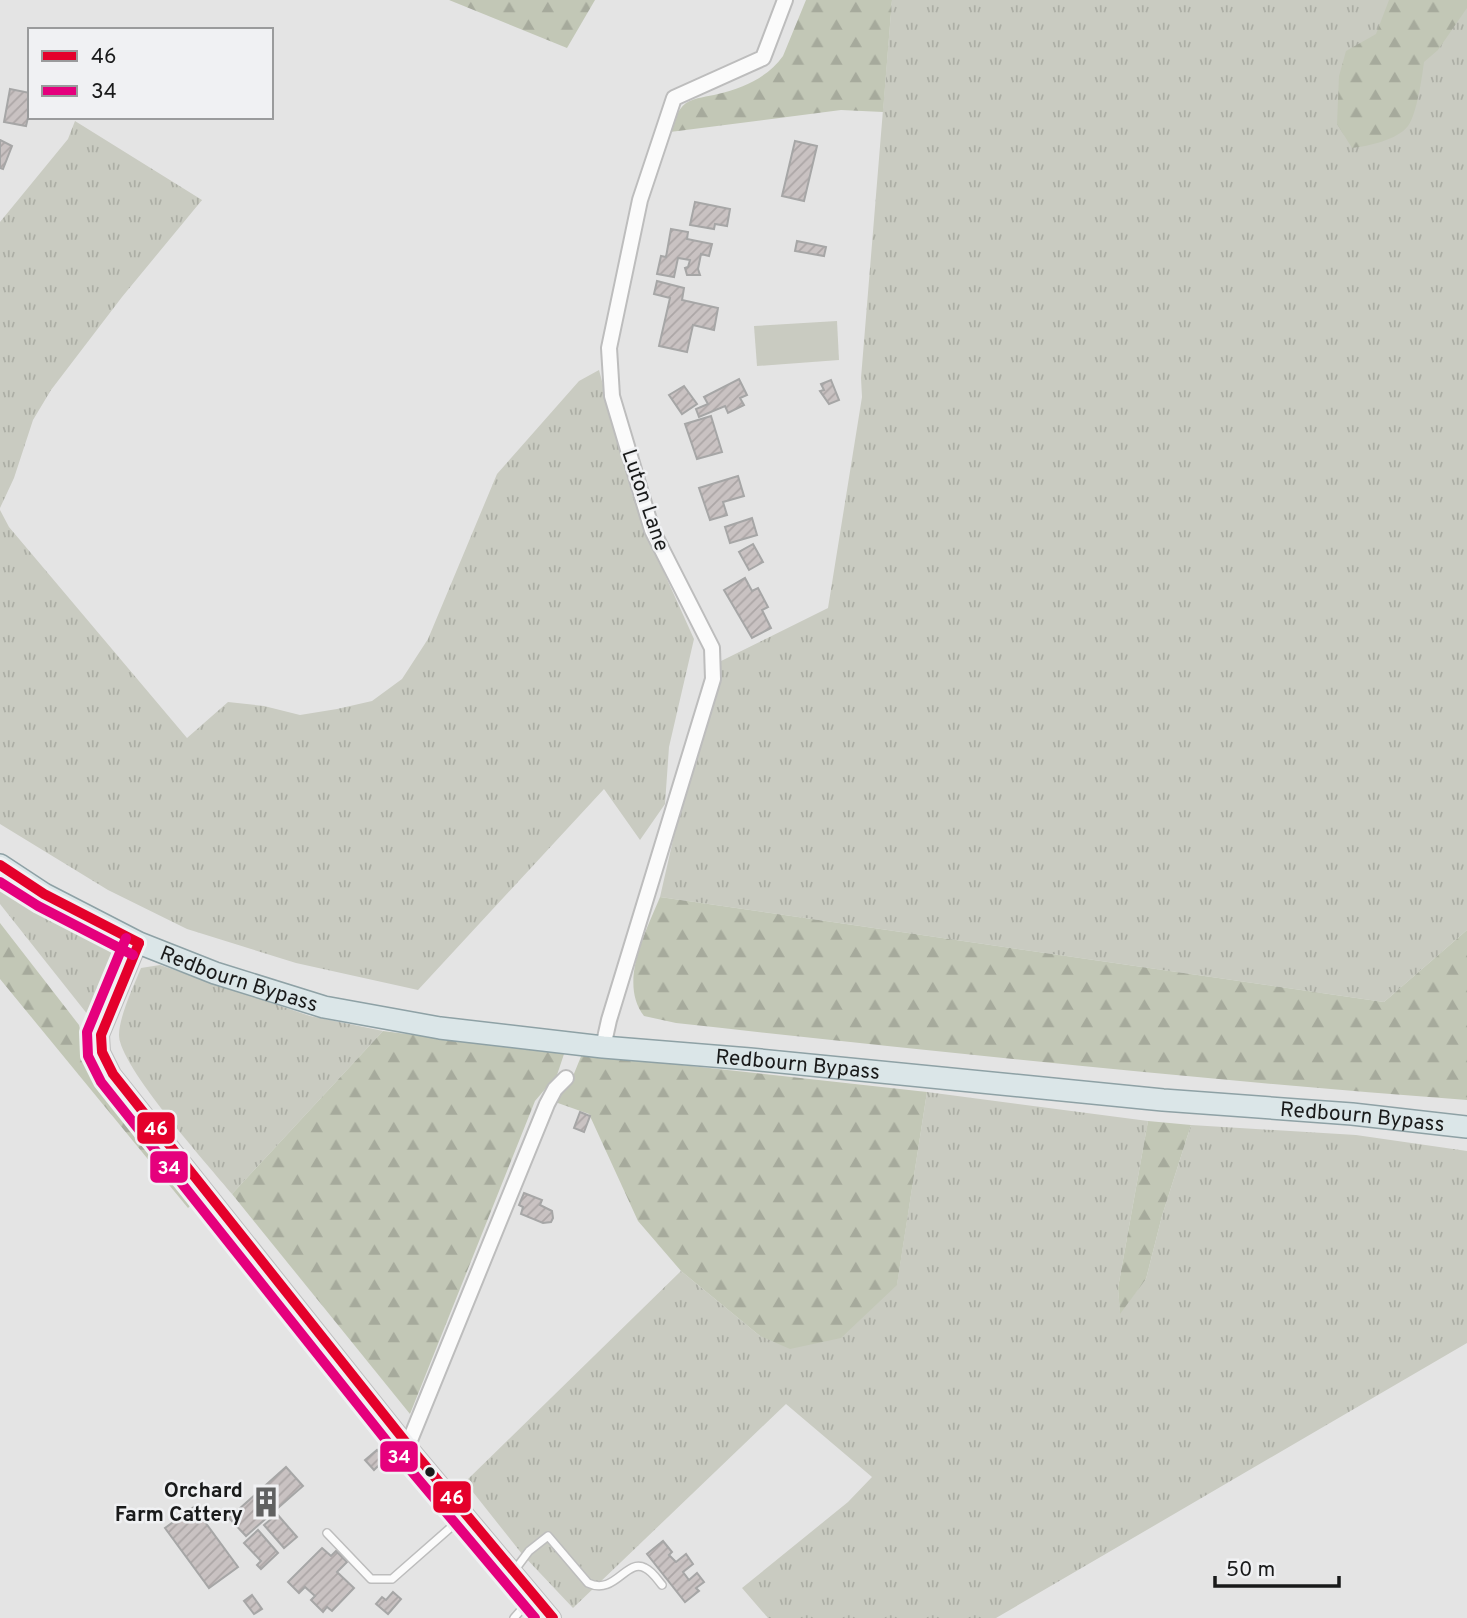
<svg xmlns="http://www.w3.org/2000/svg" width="1467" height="1618" font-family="Overpass,sans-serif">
<defs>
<pattern id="grass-tufts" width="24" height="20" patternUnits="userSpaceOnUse" patternTransform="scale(1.75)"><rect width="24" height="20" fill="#c9cbc1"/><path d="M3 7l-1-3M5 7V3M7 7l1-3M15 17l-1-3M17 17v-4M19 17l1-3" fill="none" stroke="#acaea5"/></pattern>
<pattern id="forest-firs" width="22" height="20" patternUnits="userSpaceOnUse" patternTransform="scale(1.75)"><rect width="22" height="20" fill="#c2c7b6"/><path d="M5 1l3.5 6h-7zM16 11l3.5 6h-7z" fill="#a6aa9c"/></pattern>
<pattern id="building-hatch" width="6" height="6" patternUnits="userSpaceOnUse" patternTransform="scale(1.75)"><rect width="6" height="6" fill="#c9c2c2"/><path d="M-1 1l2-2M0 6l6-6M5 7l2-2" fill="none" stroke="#aca6a6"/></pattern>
</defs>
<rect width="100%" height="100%" fill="#e4e4e4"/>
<g fill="url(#grass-tufts)">
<polygon points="892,0 1467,0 1467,930 1384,1002 660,897 713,665 828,608 862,397 861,378"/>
<polygon points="75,121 202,200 122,297 51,390 33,420 14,478 0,508 0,222 68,139"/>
<polygon points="599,370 632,494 648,537 694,639 669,747 665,804 640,840 604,789 418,990 296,963 187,929 108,890 0,824 0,510 9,527 187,738 228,702 264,706 300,715 337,709 372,701 402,679 428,639 497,474 579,381"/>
<polygon points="0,879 119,946 119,968 110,986 96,997 88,1015 0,904"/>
<path d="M160,965L310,1016L383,1031L232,1194C209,1166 119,1066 119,1035C119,1017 134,985 141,968Z"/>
<polygon points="927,1092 1148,1121 1118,1288 1120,1312 1146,1279 1162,1216 1191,1125 1356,1135 1467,1151 1467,1343 996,1618 768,1618 742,1588 848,1502 872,1477 786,1404 573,1608 522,1554 465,1482 681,1271 760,1336 897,1284"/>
</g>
<g fill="url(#forest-firs)">
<polygon points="449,0 595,0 567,48"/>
<path d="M806,0H892L883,112L841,110L670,132C674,122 677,110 686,103C696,97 707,97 718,94C743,88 767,78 783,56Z"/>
<path d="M1389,0H1467V8L1438,50L1424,62C1422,77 1417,114 1408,126C1397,140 1369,146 1352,148L1337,124L1339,76L1346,51L1376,34Z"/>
<path d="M660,897L1384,1002L1467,930V1100C1203,1080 939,1052 676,1023L644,1016C618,982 646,932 660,897Z"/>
<polygon points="0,923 79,1025 88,1066 195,1201 188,1208 0,979"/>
<polygon points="383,1031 564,1054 557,1075 535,1101 410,1414 232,1194"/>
<polygon points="582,1054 927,1092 897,1285 841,1338 790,1349 760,1336 681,1271 638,1221 589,1114 555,1102 571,1081"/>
<polygon points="1148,1121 1191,1125 1162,1216 1146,1279 1120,1314 1118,1288"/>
</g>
<polygon fill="#c9cbc1" points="837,321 839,360 757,366 754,326"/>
<g fill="url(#building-hatch)" stroke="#a6a6a6" stroke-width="2">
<polygon points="10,89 30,93 30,109 26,126 4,122"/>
<polygon points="0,140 12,146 3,169 0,168"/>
<polygon points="795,141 817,146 804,201 782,196"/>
<polygon points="695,202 730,209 727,226 715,224 714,229 690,225"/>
<polygon points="671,229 688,232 687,239 712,244 709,256 701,254 698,269 700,275 687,275 685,268 688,267 690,260 678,258 674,277 657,274 661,256 666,257"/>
<polygon points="797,241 826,247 824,256 795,251"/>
<polygon points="657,281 684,288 682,300 718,308 714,330 693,325 687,352 659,346 670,298 654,294"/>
<polygon points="739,379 747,395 740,398 744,405 728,413 725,406 699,417 696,409 708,404 704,397"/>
<polygon points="831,380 839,400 829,404 820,391 824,390 821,384"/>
<polygon points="684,386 697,404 682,414 669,395"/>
<polygon points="711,416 722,452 697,459 685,424"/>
<polygon points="738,476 744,496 723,502 727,515 710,520 699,488"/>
<polygon points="752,518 757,535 730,543 725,527"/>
<polygon points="753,544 763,562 749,570 739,552"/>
<polygon points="745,578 752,591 758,588 768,607 762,610 771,628 752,638 724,590"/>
<polygon points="580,1112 590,1116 584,1132 574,1128"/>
<polygon points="524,1193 542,1200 540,1205 552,1211 553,1218 551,1222 543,1223 521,1214 523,1207 519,1205"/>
<polygon points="377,1450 385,1459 374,1470 365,1460"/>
<polygon points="286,1467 303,1486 246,1536 229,1518"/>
<polygon points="194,1507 238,1567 209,1588 165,1528"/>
<polygon points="277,1514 297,1537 284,1548 264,1525"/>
<polygon points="258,1530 278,1553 261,1569 257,1565 261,1561 244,1543"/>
<polygon points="663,1541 672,1552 669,1555 676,1562 686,1554 693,1564 683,1572 689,1580 697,1573 704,1582 696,1588 699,1591 685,1602 647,1554"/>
<polygon points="322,1548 331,1556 336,1551 347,1562 337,1572 354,1588 332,1611 327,1607 323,1612 311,1600 315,1596 305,1587 299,1593 288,1582"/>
<polygon points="393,1592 401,1599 388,1614 376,1604 382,1597 386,1600"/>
<polygon points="252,1595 262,1609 254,1614 244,1601"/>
</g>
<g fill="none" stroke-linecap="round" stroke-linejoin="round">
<g stroke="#bdbdbd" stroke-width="10">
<g id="lane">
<polyline points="327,1533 371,1579 392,1579 466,1514"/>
<path d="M514,1571L529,1551L548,1536L588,1583C615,1596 626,1558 645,1568C652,1571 657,1579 662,1585"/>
<polyline points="514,1618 534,1595"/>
</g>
</g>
<g stroke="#bdbdbd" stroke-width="18">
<g id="street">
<polyline points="139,943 101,1035 102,1052 113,1074 408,1445 553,1618"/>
<polyline points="603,1047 609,1020 713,679 712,648 652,530 612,396 609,348 640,200 674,98 763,58 785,0"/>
<polyline points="408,1445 547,1104 555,1089 566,1078"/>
</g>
</g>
<g stroke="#8ea1a5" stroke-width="24">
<g id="primary">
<path id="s1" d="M0,865L44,894L139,943L215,973L324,1007L440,1028L603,1047L750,1059L1163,1100L1352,1114L1467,1127"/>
</g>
</g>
<use href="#lane" stroke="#fbfbfb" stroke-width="7"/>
<use href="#street" stroke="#fbfbfb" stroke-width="14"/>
<use href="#primary" stroke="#dbe6e8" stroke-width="21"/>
<g stroke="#f0f1f3" stroke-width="16">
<g id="bus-1">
<polyline points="0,865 44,894 139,943"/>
<polyline points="139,943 101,1035 102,1052 113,1074 408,1445 553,1618"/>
</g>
</g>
<g stroke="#f0f1f3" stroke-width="16">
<g id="bus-2">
<polyline points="0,882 38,906 133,955"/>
<polyline points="126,938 87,1032 88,1056 101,1082 397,1454 535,1618"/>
</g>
</g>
<use href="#bus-1" stroke="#e4002b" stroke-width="10"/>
<use href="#bus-2" stroke="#e5007d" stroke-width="10"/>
</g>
<defs>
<g id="building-bare" transform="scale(2.415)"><path d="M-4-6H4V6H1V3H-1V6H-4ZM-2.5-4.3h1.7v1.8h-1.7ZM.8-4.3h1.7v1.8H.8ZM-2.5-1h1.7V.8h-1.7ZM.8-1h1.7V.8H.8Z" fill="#606161" stroke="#f0f1f3" stroke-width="2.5" paint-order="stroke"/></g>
</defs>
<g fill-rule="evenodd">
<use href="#building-bare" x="266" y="1502"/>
</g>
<circle fill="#191a1a" stroke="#f0f1f3" stroke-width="2.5" cx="430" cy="1472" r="6"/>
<g text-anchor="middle" stroke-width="5" stroke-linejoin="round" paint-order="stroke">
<g font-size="21" fill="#191a1a" stroke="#f0f1f3">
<text transform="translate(646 500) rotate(71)" y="7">Luton Lane</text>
<text dy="7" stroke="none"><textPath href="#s1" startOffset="266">Redbourn Bypass</textPath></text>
<text dy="7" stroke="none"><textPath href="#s1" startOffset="833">Redbourn Bypass</textPath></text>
<text dy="7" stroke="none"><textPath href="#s1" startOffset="1400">Redbourn Bypass</textPath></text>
</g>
<g font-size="21" font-weight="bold" fill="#191a1a" stroke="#f0f1f3" text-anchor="end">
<text x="243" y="1497">Orchard<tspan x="243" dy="24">Farm Cattery</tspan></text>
</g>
</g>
<g stroke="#f0f1f3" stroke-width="2.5">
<rect x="136" y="1111" width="40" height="34" rx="7" fill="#e4002b"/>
<rect x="149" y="1150" width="40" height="34" rx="7" fill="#e5007d"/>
<rect x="379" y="1440" width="40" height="33" rx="7" fill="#e5007d"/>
<rect x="432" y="1480" width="40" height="34" rx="7" fill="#e4002b"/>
</g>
<g font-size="19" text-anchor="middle" font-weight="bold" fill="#fff">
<text x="156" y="1135">46</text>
<text x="169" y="1174">34</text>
<text x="399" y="1463">34</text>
<text x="452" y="1504">46</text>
</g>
<rect x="28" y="28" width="245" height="91" fill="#f0f1f3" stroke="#9a9b9c" stroke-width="2"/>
<rect x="42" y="51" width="35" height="10" fill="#e4002b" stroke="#9a9b9c" stroke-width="2"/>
<text x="91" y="63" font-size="21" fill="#191a1a">46</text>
<rect x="42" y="86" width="35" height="10" fill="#e5007d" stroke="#9a9b9c" stroke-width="2"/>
<text x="91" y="98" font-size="21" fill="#191a1a">34</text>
<path d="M1215 1576v10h124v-10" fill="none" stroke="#191a1a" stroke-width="3.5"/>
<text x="1226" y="1576" font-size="21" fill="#191a1a" stroke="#f0f1f3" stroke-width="5" paint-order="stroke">50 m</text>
</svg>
